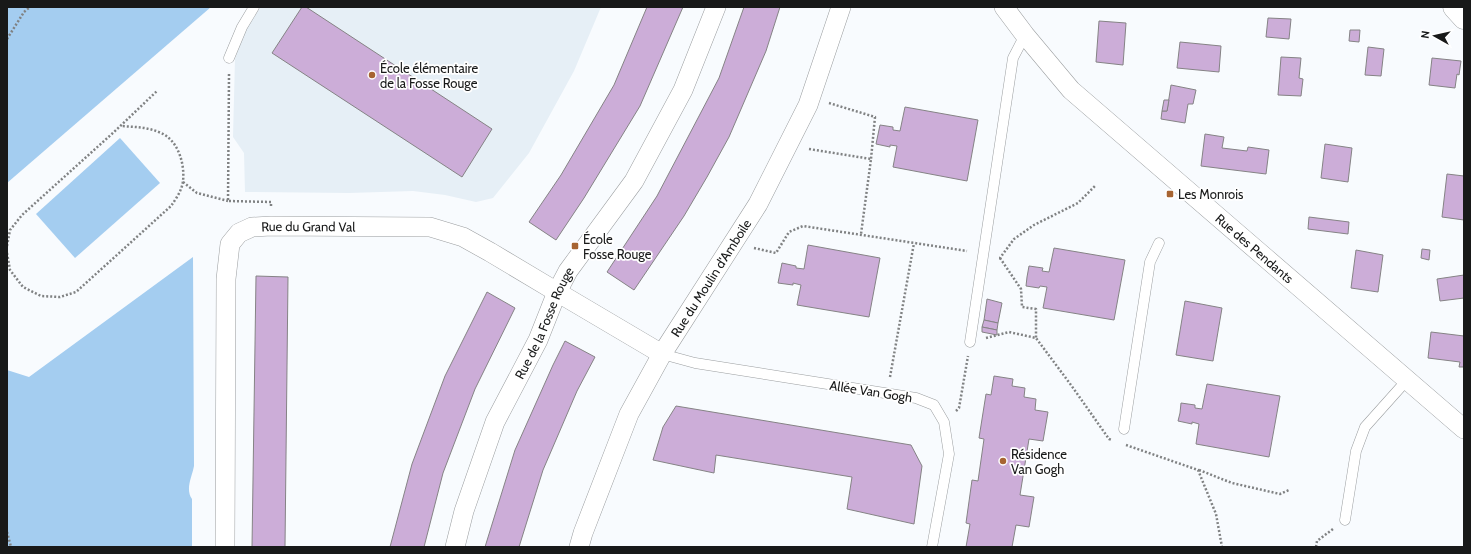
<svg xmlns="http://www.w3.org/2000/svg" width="1471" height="554" font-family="Cabin,sans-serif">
<rect width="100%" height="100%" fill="#f8fbfe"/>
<polygon fill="#e6eff6" points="261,7 601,7 574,71 529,153 493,198 476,202 445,195 413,191 349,193 245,192 244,153 233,137 235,59 244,32"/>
<g fill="#a4cdf0">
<polygon points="7,7 211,7 7,183"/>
<polygon points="120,138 160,183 75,258 36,214"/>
<path d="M193,257L194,466C192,477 185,489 192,499V547H7V370L29,377Z"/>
</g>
<g fill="#ccadd8" stroke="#858385">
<polygon points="302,7 306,7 492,129 462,177 272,53"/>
<polygon points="647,7 683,7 640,106 584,198 556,240 529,222 561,175 614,85"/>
<polygon points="744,7 780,7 766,51 729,137 707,177 684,216 634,290 607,272 657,196 719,78"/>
<polygon points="1268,18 1291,19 1289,39 1266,37"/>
<polygon points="1099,21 1126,23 1123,65 1096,62"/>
<polygon points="1350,30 1360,30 1359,42 1349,41"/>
<polygon points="1180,42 1221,46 1219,72 1177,68"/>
<polygon points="1368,47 1384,49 1381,76 1365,75"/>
<polygon points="1281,57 1301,58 1299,78 1303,79 1301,96 1278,95"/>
<polygon points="1432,58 1461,61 1459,75 1457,74 1455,88 1429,85"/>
<polygon points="1171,85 1196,90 1193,104 1188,104 1185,123 1161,119 1162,111 1167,111"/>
<polygon points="1164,100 1169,100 1167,111 1162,111"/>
<polygon points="905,107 978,120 967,181 893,167 897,146 890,145 890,147 876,144 880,125 893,127 893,130 900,131"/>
<polygon points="1205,134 1224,137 1222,148 1247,151 1248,147 1269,150 1266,174 1201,166"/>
<polygon points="1325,144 1352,148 1348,182 1321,178"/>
<polygon points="1447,174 1464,176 1464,220 1442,217"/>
<polygon points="1309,217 1349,222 1348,234 1308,229"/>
<polygon points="808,245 880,258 869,317 797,305 801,285 793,283 793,285 778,283 782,263 796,266 796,268 804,269"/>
<polygon points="1054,248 1125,260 1114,320 1043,308 1047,287 1040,286 1039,288 1026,286 1027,277 1029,266 1043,268 1042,271 1049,272"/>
<polygon points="1422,249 1430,250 1429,260 1421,258"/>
<polygon points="1356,250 1383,255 1378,292 1351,288"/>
<polygon points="1464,275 1464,298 1440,301 1437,279"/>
<polygon points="256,276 288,277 285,547 252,547"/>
<polygon points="487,292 515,308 475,389 443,473 424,547 390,547 412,464 445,376"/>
<polygon points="987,299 1002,303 998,323 984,320"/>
<polygon points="1185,301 1222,308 1213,361 1176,355"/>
<polygon points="984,320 998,323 997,330 982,327"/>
<polygon points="982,327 997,330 997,335 982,332"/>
<polygon points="1431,332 1464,336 1464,367 1459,367 1460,362 1428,358"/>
<polygon points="565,341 595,357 577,391 543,470 519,547 485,547 515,450 553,365"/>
<polygon points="994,376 1013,379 1012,386 1025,388 1024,397 1036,399 1035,410 1048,412 1043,441 1029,439 1020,495 1034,497 1029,527 1016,525 1012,547 966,547 970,524 966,523 972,480 978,481 984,439 979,438 986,394 991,395"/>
<polygon points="1207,384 1280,396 1269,457 1196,444 1199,424 1192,422 1192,424 1178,421 1180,413 1181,403 1195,405 1195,408 1202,409"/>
<polygon points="676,406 911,445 922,466 914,524 847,509 852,477 716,455 714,473 653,460 663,427"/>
</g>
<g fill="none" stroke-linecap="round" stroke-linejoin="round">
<g stroke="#9b9ea0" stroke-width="11">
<g id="service">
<polyline points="229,58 242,27 254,7"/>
<polyline points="970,342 1013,58 1025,35"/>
<polyline points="662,354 695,363 916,398 934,405 944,422 949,454 932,547"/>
<polyline points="1124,429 1150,262 1159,243"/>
<polyline points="1345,520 1356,451 1365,427 1407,380"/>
</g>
</g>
<g stroke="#9b9ea0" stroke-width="20">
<g id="minor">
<path id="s1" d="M1004,7L1025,35L1071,90L1464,429"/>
<path id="s2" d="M225,547L226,279L230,244L239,233L252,227L271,226L430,227L463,237L490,252L557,292L662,354"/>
<path id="s3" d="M455,547L464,511L495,422L538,340L557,292L568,271L634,181L683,90L716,7"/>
<path id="s4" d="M579,547L583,533L629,414L662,354L758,204L808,105L841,7"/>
</g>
</g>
<g stroke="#9b9ea0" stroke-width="23">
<polyline id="tertiary" points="1454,7 1464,18"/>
</g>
<g stroke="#808283" stroke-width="2.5" stroke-dasharray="2 2" stroke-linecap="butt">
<polyline points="7,39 24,12 30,7"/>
<polyline points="229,74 228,201 271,202 271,207"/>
<polyline points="829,103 875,117 871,159"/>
<polyline points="809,149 871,159 861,234"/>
<polyline points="183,182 197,193 228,201"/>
<polyline points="7,246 10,230 22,215 114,132 157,91"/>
<polyline points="754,248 776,253 789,232 803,226 967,251"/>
<path d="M7,253L10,270L23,287L41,296L60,297L76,292L171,206C176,199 182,190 183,181C185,164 178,140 161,133C148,127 135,127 121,126"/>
<polyline points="999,258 1000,258 1014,239 1034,225 1078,203 1095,186"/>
<polyline points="1000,258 1021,289 1022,307 1036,309 1036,338"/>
<polyline points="986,338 1009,332 1036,338 1071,385 1109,439 1112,440"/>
<polyline points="890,377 914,243"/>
<polyline points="956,411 959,408 968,356"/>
<polyline points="1126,445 1198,470 1216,514 1222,547"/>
<polyline points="1199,470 1232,483 1280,494 1289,490"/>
<polyline points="7,532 11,547"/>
<polyline points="1316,547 1317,541 1333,529"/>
</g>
<use href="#service" stroke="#fff" stroke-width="10"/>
<use href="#minor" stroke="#fff" stroke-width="19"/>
<use href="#tertiary" stroke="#fff" stroke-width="22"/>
</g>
<g fill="#a76432" stroke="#fff" stroke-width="1.5">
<circle cx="372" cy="75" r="4"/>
<rect x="1166" y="190" width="8" height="8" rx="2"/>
<rect x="571" y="242" width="8" height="8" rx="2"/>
<circle cx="1003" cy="461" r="4"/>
</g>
<g text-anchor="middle" stroke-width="3.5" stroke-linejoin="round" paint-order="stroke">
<g font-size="13" fill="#181919" stroke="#fff" text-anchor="start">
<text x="380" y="73">École élémentaire<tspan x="380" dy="15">de la Fosse Rouge</tspan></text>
<text x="1178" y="199">Les Monrois</text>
<text x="583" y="244">École<tspan x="583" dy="15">Fosse Rouge</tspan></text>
<text x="1011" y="459">Résidence<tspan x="1011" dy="15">Van Gogh</tspan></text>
</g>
<g font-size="13" fill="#181919" stroke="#fff">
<text dy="5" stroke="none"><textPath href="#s2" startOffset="388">Rue du Grand Val</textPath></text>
<text dy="5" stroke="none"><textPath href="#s1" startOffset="349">Rue des Pendants</textPath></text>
<text dy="5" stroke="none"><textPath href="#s4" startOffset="301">Rue du Moulin d'Amboile</textPath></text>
<text dy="5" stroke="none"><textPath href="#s3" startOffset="242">Rue de la Fosse Rouge</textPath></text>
<text transform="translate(871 391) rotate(9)" y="5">Allée Van Gogh</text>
</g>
</g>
<rect width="1471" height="554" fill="none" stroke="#181919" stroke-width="16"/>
<g transform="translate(1435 36) rotate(278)" stroke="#ffffff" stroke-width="3" paint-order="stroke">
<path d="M0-3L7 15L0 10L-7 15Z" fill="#181919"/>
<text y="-6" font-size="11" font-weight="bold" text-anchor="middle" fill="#181919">N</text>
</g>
</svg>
